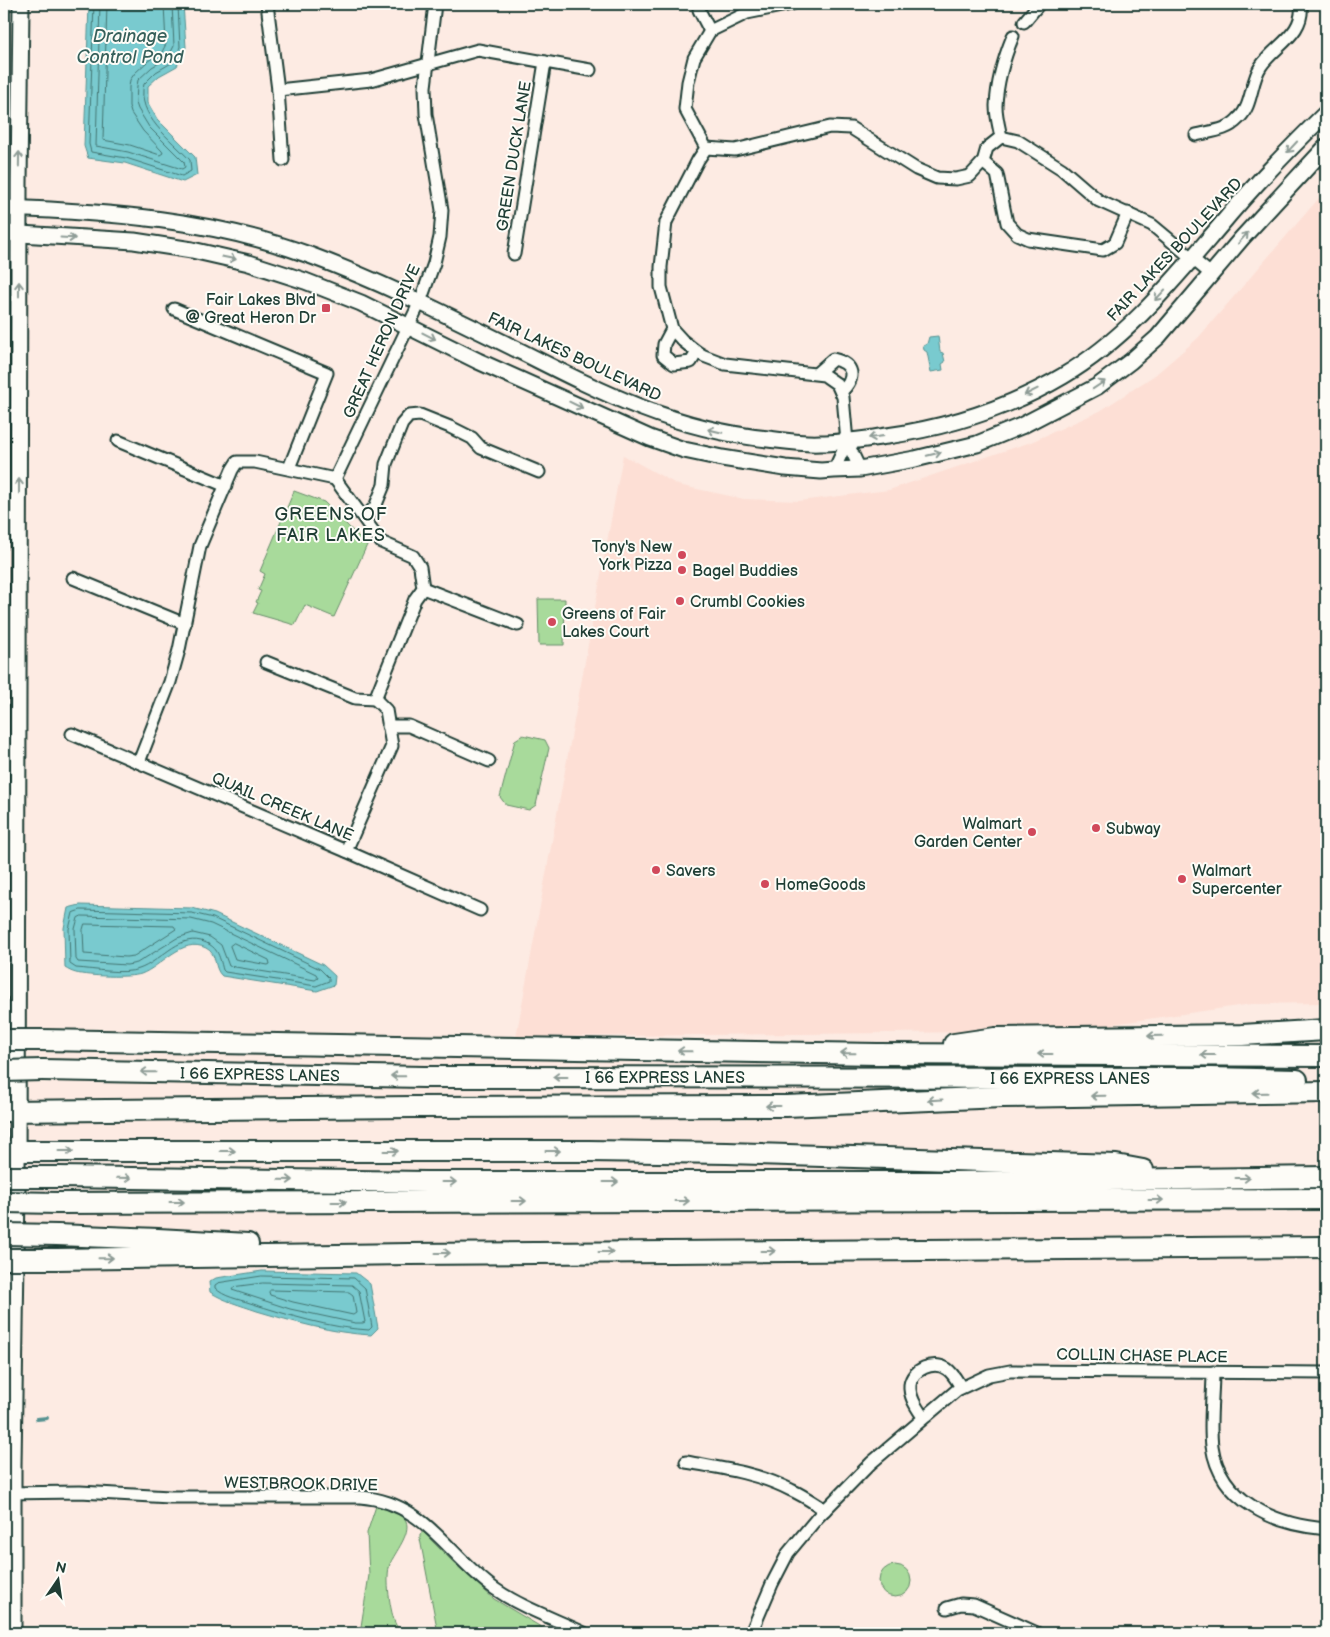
<svg xmlns="http://www.w3.org/2000/svg" width="1330" height="1637" font-family="'Balsamiq Sans',sans-serif">
<rect width="100%" height="100%" fill="#fdebe3"/>
<filter id="ink" filterUnits="userSpaceOnUse"><feTurbulence type="fractalNoise" baseFrequency=".02" numOctaves="2"/><feDisplacementMap in="SourceGraphic" scale="10" xChannelSelector="R" yChannelSelector="G"/><feConvolveMatrix kernelMatrix="1 2 1 2 8 2 1 2 1" color-interpolation-filters="sRGB"/></filter>
<g filter="url(#ink)">
<polygon fill="#fddfd5" points="1326,190 1326,1003 1252,1004 1050,1033 976,1032 516,1037 623,455 678,485 744,499 799,501 889,490 1031,442 1100,411 1155,375 1198,338"/>
<g fill="#a8da9b" stroke="#648c68">
<polygon points="294,491 324,502 367,545 334,617 305,605 295,625 253,613 258,603 256,602 261,591 258,590 265,574 260,571"/>
<polygon points="538,599 565,599 564,645 539,645"/>
<polygon points="523,735 545,740 549,748 536,805 529,810 506,805 500,797 515,740"/>
<path d="M376,1506C385,1508 403,1511 406,1521C411,1534 395,1552 390,1564C385,1576 390,1613 396,1625C398,1628 402,1631 404,1633H360L369,1575L367,1533Z"/>
<polygon points="423,1532 452,1561 494,1599 551,1633 433,1633 437,1628 420,1539 420,1534"/>
<circle cx="895" cy="1581" r="16"/>
</g>
<g fill="#79cacf" stroke="#559291">
<polygon points="89,4 183,4 186,47 177,66 159,76 148,86 148,103 157,119 195,157 197,175 183,182 125,163 88,158 84,146"/>
<polygon points="938,336 940,352 943,353 945,362 942,364 943,370 931,372 927,352 924,350 923,346 927,344 929,337"/>
<path d="M80,905L192,908L215,914L323,965L335,976L334,985L317,991L222,976C213,968 218,954 206,948C182,936 161,967 141,974C129,978 88,976 76,973C72,972 68,970 65,968L64,928L68,908Z"/>
<path d="M262,1271L356,1273L370,1284L378,1328L371,1335C332,1333 294,1322 257,1311C240,1305 224,1301 210,1292L209,1282L216,1278Z"/>
</g>
<g fill="none" stroke-linecap="round" stroke-linejoin="round">
<g stroke="#437572" stroke-width="1">
<path d="M94,4L89,144L91,152L126,158L182,176L191,171L190,160C171,139 136,116 144,84L156,72L173,62L180,47L178,4"/>
<polyline points="100,4 96,146 128,152 182,169 185,167 184,162 149,127 138,109 136,103 137,86 138,80 152,67 168,58 174,46 172,4"/>
<polyline points="107,4 103,140 130,145 160,155 163,153 162,151 143,131 131,113 129,106 129,87 130,80 135,73 148,61 162,52 166,44 164,4"/>
<path d="M81,910L192,913L213,918L320,969L329,978V981L316,986L225,972L223,970C219,955 218,946 201,941C177,935 160,962 139,969C123,975 94,969 76,968L70,964L69,929L73,913Z"/>
<polygon points="82,916 191,919 211,924 316,974 318,978 315,980 229,966 221,945 210,937 193,933 177,938 137,963 127,965 78,962 76,959 75,929 78,918"/>
<polygon points="85,924 174,926 176,929 134,956 126,957 84,954 83,930"/>
<polygon points="234,943 269,960 270,964 268,965 235,959 230,946"/>
<path d="M262,1276L354,1278L365,1288L372,1327L369,1330C329,1328 288,1315 250,1303C238,1299 224,1297 215,1288V1285L218,1283Z"/>
<polygon points="263,1283 352,1285 359,1291 365,1322 363,1323 355,1323 290,1309 232,1290 234,1287"/>
<polygon points="271,1290 349,1292 353,1295 356,1313 353,1315 293,1302 270,1295 269,1292"/>
</g>
<polyline stroke="#559291" stroke-width="4" points="37,1419 47,1418"/>
<g stroke="#1f3d34" stroke-width="15">
<g id="street">
<polyline points="267,4 278,90 283,160"/>
<polyline points="700,4 699,10 710,31"/>
<polyline points="792,4 747,13 710,31 694,58 688,82 685,109 706,148 698,160 666,222 661,267 661,287 672,329 683,341 697,352 704,356 725,364 824,375 837,384 843,397 847,442 860,469"/>
<polyline points="1024,22 1039,4"/>
<polyline points="278,90 371,80 478,50 590,70"/>
<path d="M1196,135C1211,131 1227,131 1238,119C1253,106 1250,82 1261,66C1275,45 1305,34 1301,4"/>
<polyline points="1001,137 1018,141 1062,169 1099,201 1152,225 1212,275"/>
<path d="M706,148L735,150L830,127L851,128L916,169L937,178L956,179L970,176L983,162L987,148L1001,137C999,127 996,116 996,106C997,81 1004,58 1013,36"/>
<polyline points="983,162 997,174 1007,223 1017,234 1028,239 1103,250 1115,243 1128,213"/>
<polyline points="514,254 545,62"/>
<polyline points="174,309 327,373 289,468"/>
<polyline points="672,329 664,344 663,355 674,364 691,362 697,352"/>
<path d="M817,373L833,359C855,364 856,378 841,392"/>
<polyline points="118,441 226,486"/>
<polyline points="834,470 847,442"/>
<polyline points="335,479 420,302 434,263 440,237 442,210 426,114 425,87 435,4"/>
<polyline points="335,479 381,542 413,556 420,567 423,588 415,599 375,699 386,710 392,746 346,851"/>
<polyline points="365,517 375,507 384,485 386,464 402,424 409,416 420,415 450,427 472,438 481,448 539,472"/>
<polyline points="73,578 185,624"/>
<polyline points="423,588 518,625"/>
<polyline points="266,662 355,698 375,699"/>
<polyline points="388,726 409,726 489,761"/>
<polyline points="72,734 346,851 480,910"/>
<polyline points="139,762 170,682 179,650 200,546 232,470 237,462 255,462 335,479"/>
<path d="M1213,1372C1213,1395 1209,1423 1212,1446C1220,1502 1276,1525 1326,1529"/>
<path d="M923,1417C917,1408 909,1397 910,1385C912,1369 934,1360 947,1369C953,1373 957,1381 961,1387"/>
<path d="M686,1462C722,1468 758,1473 791,1490C803,1495 814,1503 825,1510"/>
<path d="M4,1493L80,1492L170,1497H360C426,1502 447,1555 495,1589C522,1608 555,1619 584,1633"/>
<polyline points="947,1608 961,1604 974,1605 1037,1633"/>
<polyline points="751,1633 772,1584 788,1553 818,1517 871,1463 957,1390 989,1375 1010,1371 1326,1373"/>
</g>
</g>
<g stroke="#1f3d34" stroke-width="19">
<g id="secondary">
<path d="M4,208C109,212 213,219 312,256C382,282 449,316 516,349C601,392 672,429 768,439C785,441 803,444 820,443C843,443 865,439 887,436C948,427 1009,408 1063,376C1126,339 1172,282 1219,227C1252,187 1289,149 1326,113"/>
<polyline points="4,233 134,241 192,250 249,263 305,281 361,303 478,361 650,438 684,450 722,458 785,468 821,471 834,470 860,469 915,459 977,444 1021,426 1098,386 1131,361 1158,337 1242,238 1326,147"/>
<polyline points="13,1633 13,1465 17,1189 19,183 21,4"/>
</g>
</g>
<g stroke="#1f3d34" stroke-width="24">
<g id="highway">
<polyline points="41,1040 877,1054 1326,1056"/>
<polyline points="954,1044 995,1038 1242,1035 1326,1030"/>
<polyline points="42,1070 424,1077 1211,1078 1297,1080"/>
<polyline points="4,1111 413,1107 786,1106 1002,1097 1326,1092"/>
<polyline points="4,1151 589,1151 727,1153 1116,1165 1143,1170"/>
<polyline points="58,1177 426,1182 954,1182 1326,1177"/>
<polyline points="58,1203 1326,1199"/>
<polyline points="57,1235 158,1239 248,1244"/>
<polyline points="57,1259 409,1254 1326,1247"/>
</g>
</g>
<use href="#street" stroke="#fdfcf7" stroke-width="11"/>
<use href="#secondary" stroke="#fdfcf7" stroke-width="15"/>
<use href="#highway" stroke="#fdfcf7" stroke-width="20"/>
<g stroke="#1f3d34" stroke-width="24" stroke-linecap="butt">
<g id="highway-bridge">
<polyline points="4,1040 41,1040"/>
<polyline points="4,1071 42,1070"/>
<polyline points="4,1177 58,1177"/>
<polyline points="4,1202 58,1203"/>
<polyline points="4,1234 57,1235"/>
<polyline points="4,1259 57,1259"/>
</g>
</g>
<use href="#highway-bridge" stroke="#fdfcf7" stroke-width="20"/>
</g>
<defs><path id="oneway-shaft" d="M-6 0H5M1.5-3L5.5 0L1.5 3" fill="none" stroke-width="1.6" stroke-linecap="round" stroke-linejoin="round" transform="scale(1.25)"/></defs>
<g stroke="#8e9c96">
<use href="#oneway-shaft" transform="translate(1292 147) rotate(133)"/>
<use href="#oneway-shaft" transform="translate(19 159) rotate(-89)"/>
<use href="#oneway-shaft" transform="translate(68 238) rotate(3)"/>
<use href="#oneway-shaft" transform="translate(1243 238) rotate(-49)"/>
<use href="#oneway-shaft" transform="translate(229 258) rotate(12)"/>
<use href="#oneway-shaft" transform="translate(19 289) rotate(-90)"/>
<use href="#oneway-shaft" transform="translate(1160 295) rotate(133)"/>
<use href="#oneway-shaft" transform="translate(429 336) rotate(27)"/>
<use href="#oneway-shaft" transform="translate(1099 385) rotate(-34)"/>
<use href="#oneway-shaft" transform="translate(1031 392) rotate(154)"/>
<use href="#oneway-shaft" transform="translate(576 405) rotate(26)"/>
<use href="#oneway-shaft" transform="translate(715 431) rotate(-167)"/>
<use href="#oneway-shaft" transform="translate(876 437) rotate(172)"/>
<use href="#oneway-shaft" transform="translate(934 454) rotate(-14)"/>
<use href="#oneway-shaft" transform="translate(19 486) rotate(-90)"/>
<use href="#oneway-shaft" transform="translate(1155 1036) rotate(179)"/>
<use href="#oneway-shaft" transform="translate(685 1051) rotate(-179)"/>
<use href="#oneway-shaft" transform="translate(848 1053) rotate(-179)"/>
<use href="#oneway-shaft" transform="translate(1045 1054) rotate(-180)"/>
<use href="#oneway-shaft" transform="translate(1208 1055) rotate(-180)"/>
<use href="#oneway-shaft" transform="translate(148 1072) rotate(-179)"/>
<use href="#oneway-shaft" transform="translate(398 1076) rotate(-179)"/>
<use href="#oneway-shaft" transform="translate(560 1077) rotate(-180)"/>
<use href="#oneway-shaft" transform="translate(1260 1093) rotate(179)"/>
<use href="#oneway-shaft" transform="translate(1098 1096) rotate(179)"/>
<use href="#oneway-shaft" transform="translate(935 1100) rotate(177)"/>
<use href="#oneway-shaft" transform="translate(773 1106) rotate(180)"/>
<use href="#oneway-shaft" transform="translate(66 1151)"/>
<use href="#oneway-shaft" transform="translate(228 1151)"/>
<use href="#oneway-shaft" transform="translate(391 1151)"/>
<use href="#oneway-shaft" transform="translate(553 1151)"/>
<use href="#oneway-shaft" transform="translate(124 1178) rotate(1)"/>
<use href="#oneway-shaft" transform="translate(1243 1178)"/>
<use href="#oneway-shaft" transform="translate(286 1180) rotate(1)"/>
<use href="#oneway-shaft" transform="translate(449 1182)"/>
<use href="#oneway-shaft" transform="translate(611 1182)"/>
<use href="#oneway-shaft" transform="translate(1156 1200)"/>
<use href="#oneway-shaft" transform="translate(519 1201)"/>
<use href="#oneway-shaft" transform="translate(682 1201)"/>
<use href="#oneway-shaft" transform="translate(177 1202)"/>
<use href="#oneway-shaft" transform="translate(339 1202)"/>
<use href="#oneway-shaft" transform="translate(768 1251)"/>
<use href="#oneway-shaft" transform="translate(606 1252)"/>
<use href="#oneway-shaft" transform="translate(443 1253)"/>
<use href="#oneway-shaft" transform="translate(106 1258) rotate(-1)"/>
</g>
</g>
<g fill="#d1495b" stroke="#fdfcf7" stroke-width="2">
<rect x="321" y="303" width="10" height="10" rx="2.5"/>
<circle cx="682" cy="555" r="5"/>
<circle cx="682" cy="570" r="5"/>
<circle cx="680" cy="601" r="5"/>
<circle cx="552" cy="622" r="5"/>
<circle cx="1096" cy="828" r="5"/>
<circle cx="1032" cy="832" r="5"/>
<circle cx="656" cy="870" r="5"/>
<circle cx="1182" cy="879" r="5"/>
<circle cx="765" cy="884" r="5"/>
</g>
<g text-anchor="middle" stroke-width="4" stroke-linejoin="round" paint-order="stroke">
<g font-size="16" fill="#1f3d34" stroke="#fdfcf7">
<text transform="translate(513 156) rotate(-81)" y="6">GREEN DUCK LANE</text>
<text transform="translate(1174 249) rotate(-47)" y="6">FAIR LAKES BOULEVARD</text>
<text transform="translate(381 341) rotate(-66)" y="6">GREAT HERON DRIVE</text>
<text transform="translate(575 356) rotate(25)" y="6">FAIR LAKES BOULEVARD</text>
<text transform="translate(283 806) rotate(23)" y="6">QUAIL CREEK LANE</text>
<text transform="translate(260 1074) rotate(1)" y="6">I 66 EXPRESS LANES</text>
<text x="665" y="1083">I 66 EXPRESS LANES</text>
<text x="1070" y="1084">I 66 EXPRESS LANES</text>
<text transform="translate(1142 1355) rotate(1)" y="6">COLLIN CHASE PLACE</text>
<text transform="translate(301 1483) rotate(1)" y="6">WESTBROOK DRIVE</text>
</g>
<g font-size="16" fill="#1f3d34" stroke="#fdfcf7" text-anchor="start">
<text x="316" y="305" text-anchor="end">Fair Lakes Blvd<tspan x="316" dy="18">@ Great Heron Dr</tspan></text>
<text x="672" y="552" text-anchor="end">Tony's New<tspan x="672" dy="18">York Pizza</tspan></text>
<text x="692" y="576">Bagel Buddies</text>
<text x="690" y="607">Crumbl Cookies</text>
<text x="562" y="619">Greens of Fair<tspan x="562" dy="18">Lakes Court</tspan></text>
<text x="1022" y="829" text-anchor="end">Walmart<tspan x="1022" dy="18">Garden Center</tspan></text>
<text x="1106" y="834">Subway</text>
<text x="666" y="876">Savers</text>
<text x="1192" y="876">Walmart<tspan x="1192" dy="18">Supercenter</tspan></text>
<text x="775" y="890">HomeGoods</text>
</g>
<g font-size="18" font-style="italic" fill="#36605b" stroke="#fdfcf7">
<text x="130" y="42">Drainage<tspan x="130" dy="21">Control Pond</tspan></text>
</g>
<g font-size="18" letter-spacing="1" fill="#1f3d34" stroke="#fdfcf7">
<text x="331" y="520">GREENS OF<tspan x="331" dy="21">FAIR LAKES</tspan></text>
</g>
</g>
<rect width="1330" height="1637" fill="none" stroke="#fdfcf7" stroke-width="20"/>
<rect x="10" y="10" width="1310" height="1617" fill="none" stroke="#1f3d34" stroke-width="2" filter="url(#ink)"/>
<g transform="translate(58 1580) rotate(13)" stroke="#fdfcf7" stroke-width="4" paint-order="stroke">
<path d="M0-4L9 19L0 12L-9 19Z" fill="#1f3d34"/>
<text y="-8" font-size="14" font-weight="bold" text-anchor="middle" fill="#1f3d34">N</text>
</g>
</svg>
